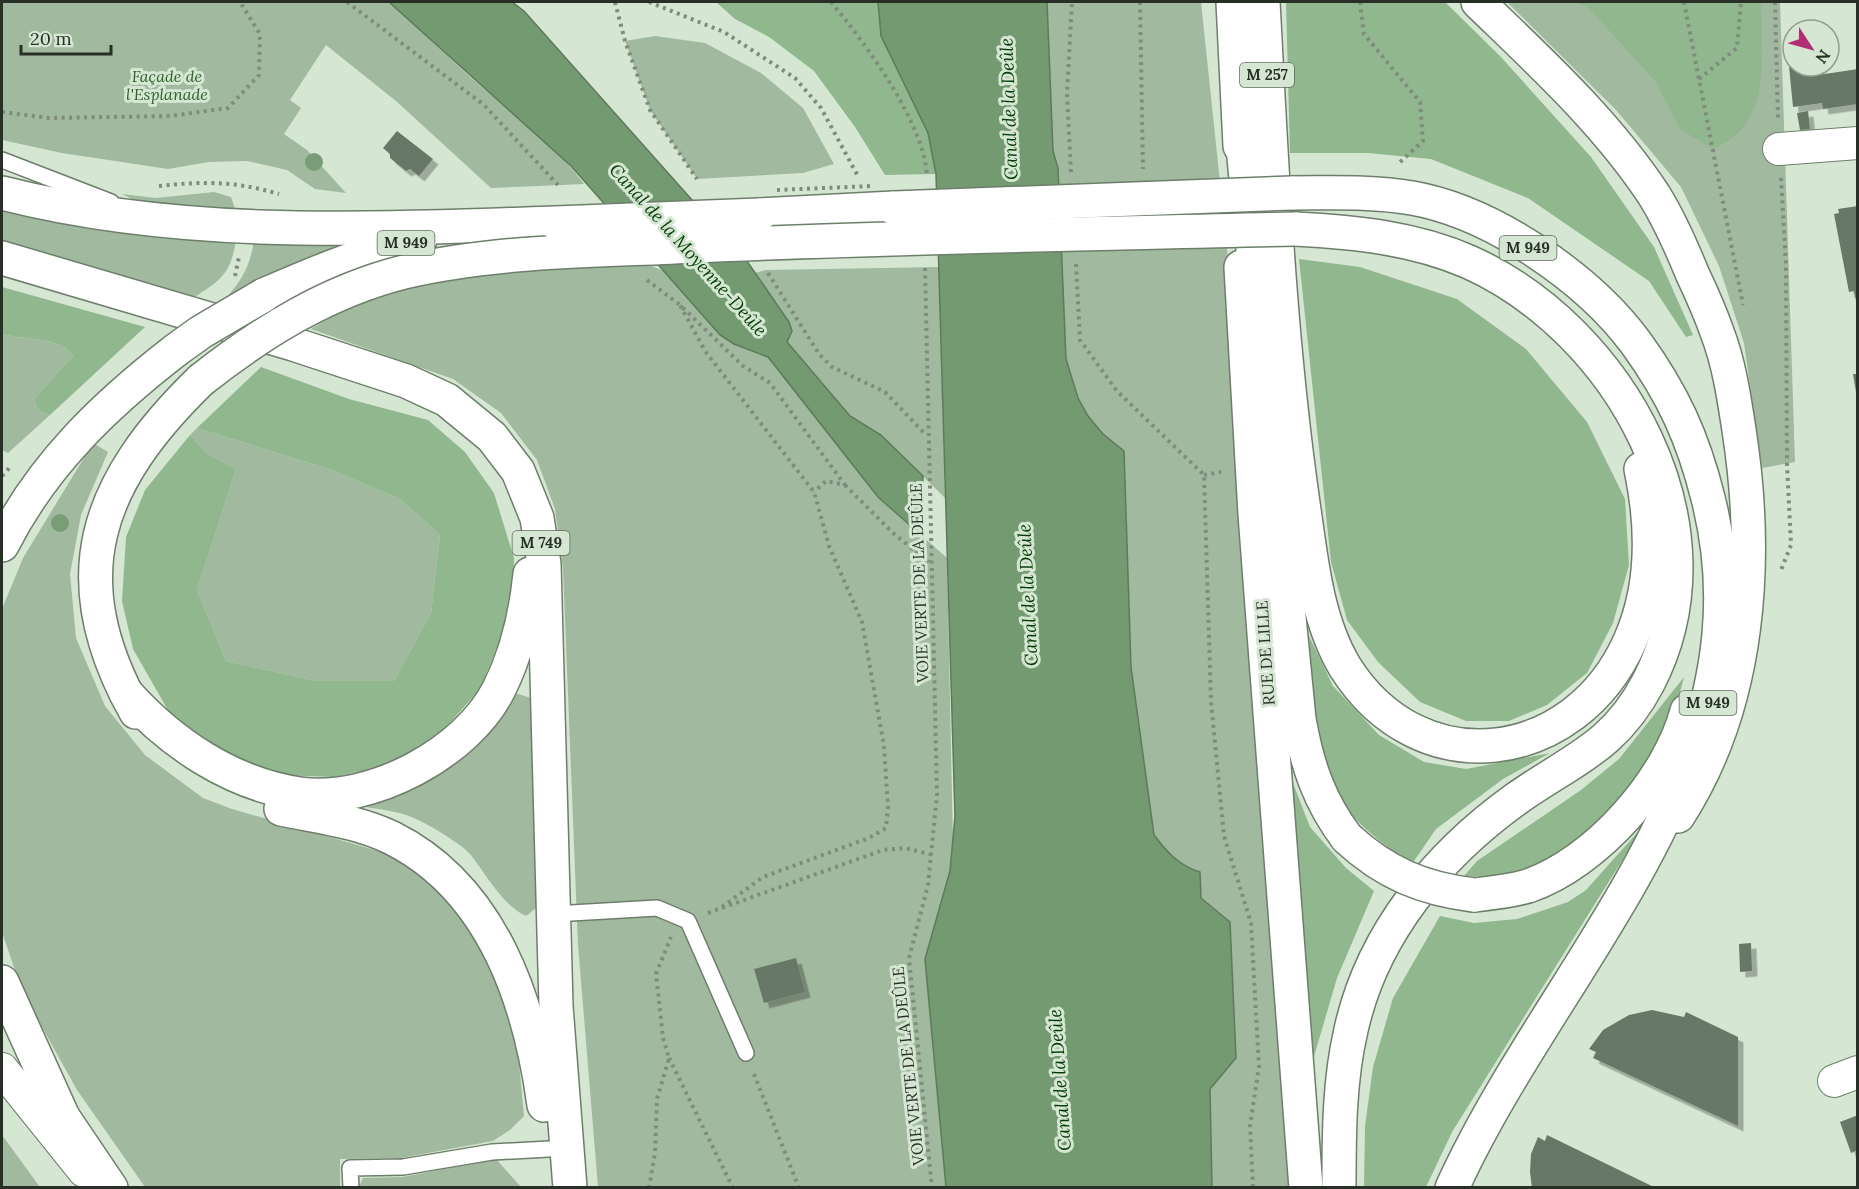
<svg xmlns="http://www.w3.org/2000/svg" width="1859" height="1189" font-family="Lora,serif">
<defs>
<filter id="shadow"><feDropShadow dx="5.5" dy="5.5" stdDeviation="0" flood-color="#0004"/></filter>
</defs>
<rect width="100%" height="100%" fill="#d5e7d3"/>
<g fill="#a1b99f">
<path d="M2,2H389C422,30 451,61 484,89C519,118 557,147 584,184L491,188L396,101L326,45L290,100L301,108L284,134L307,150L346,193L315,189L287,170L247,161L209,162L168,169L62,153L2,140Z"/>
<path d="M1047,2H1201L1255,514L1306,1187H1212L1210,1089L1236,1058L1201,898L1199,872C1179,866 1166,851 1154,835L1131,667L1124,451L1103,434L1088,416L1078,398L1066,359L1058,168L1053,151Z"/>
<polygon points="1507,2 1780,2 1795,462 1762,468 1744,343 1719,266 1681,187 1616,110"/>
<polygon points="655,36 705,43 761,73 803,108 834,164 803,173 697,179 650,110 625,41"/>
<polygon points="214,192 231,197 237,215 150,208 122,194 156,198"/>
<path d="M2,211L86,225L236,239C231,276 219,281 190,300L2,246Z"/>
<path d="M254,239L351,240L345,248L297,262L226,298C243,279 251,264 254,239Z"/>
<polygon points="569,260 637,260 666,272 720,335 734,344 768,357 878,497 947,558 953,843 950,871 925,959 946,1187 598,1187 578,945 563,569 555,509 537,460 501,413 453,379 311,329 384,285"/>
<polygon points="939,267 945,498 881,435 850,416 786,342 792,331 755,273 766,270"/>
<path d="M2,334C22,340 61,336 73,356L34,399L38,410L50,415L8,453L2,450Z"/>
<polygon points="197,428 332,470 400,499 440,535 431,613 394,681 316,681 226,661 197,590 236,469 205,452 190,435"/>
<polygon points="93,443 108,452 81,515 70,574 76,638 105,706 145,755 203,798 232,809 382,852 420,870 441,890 489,952 516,1031 524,1116 510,1130 493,1141 401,1158 340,1159 340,1187 145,1187 77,1090 22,991 2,932 2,609 23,558"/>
<path d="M515,693L531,698L539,801L540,905L526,916C501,904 487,875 470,854C459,842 422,820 406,815C391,810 375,809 360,806Z"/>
<polygon points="2,1135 40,1187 2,1187"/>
<polygon points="496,1159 521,1187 359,1187 363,1178 402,1177"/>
</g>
<g fill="#90b78d">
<polygon points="716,2 878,2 881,36 928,133 936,174 885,175 855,127 814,71 769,37 735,19"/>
<polygon points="1286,2 1445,2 1500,56 1591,157 1654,247 1693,335 1686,337 1649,281 1528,198 1431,159 1368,153 1290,153"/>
<path d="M1573,2H1761C1761,56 1774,124 1713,149L1680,129L1656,82L1587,6Z"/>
<polygon points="1299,259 1360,267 1457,299 1526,349 1587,422 1625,499 1629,565 1613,623 1587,673 1547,705 1509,721 1466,721 1420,702 1378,662 1347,620 1331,562"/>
<path d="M2,287L145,327L50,415L38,410L34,399L73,356C61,336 22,340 2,334Z"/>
<polygon points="261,367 349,399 428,420 465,452 494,493 514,558 512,611 480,689 432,743 377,768 333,777 280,775 225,754 169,712 133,649 122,601 126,537 145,490 190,435 205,452 236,469 197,590 226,661 316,681 394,681 431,613 440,535 400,499 332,470 197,428"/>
<path d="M1309,636L1333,686L1379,735L1424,762L1466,769L1550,753L1503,779L1436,829L1412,864C1384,845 1356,825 1337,796C1313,761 1313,679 1309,636Z"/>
<path d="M1684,677C1679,695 1675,717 1667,734C1630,808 1552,883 1464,876L1477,861L1581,790L1619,759Z"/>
<polygon points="1286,765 1310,827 1346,868 1374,891 1337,978 1308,1077"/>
<polygon points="1645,824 1452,1132 1426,1187 1364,1188 1365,1126 1373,1067 1393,998 1440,916 1474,923 1517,919 1568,902 1586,890"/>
</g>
<g fill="#749a71" stroke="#5d7a5b" stroke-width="1.5">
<polygon points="389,2 512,2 524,11 749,264 789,322 792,331 787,342 850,416 881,435 923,476 921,535 878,497 768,357 734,344 720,335 571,166"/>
<path d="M878,2H1047L1053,151L1058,168L1066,359L1078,398L1088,416L1103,434L1124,451L1131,667L1154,835C1166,851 1179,866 1200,872L1201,898L1230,922L1236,1058L1210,1089L1212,1187H946L925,959L950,871L955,816L936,174L928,133L881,36Z"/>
</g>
<g fill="#687866" filter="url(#shadow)">
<polygon points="1788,56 1793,56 1793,66 1817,66 1818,75 1858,69 1858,104 1823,109 1822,103 1793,107"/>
<polygon points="1808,111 1810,129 1800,130 1797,113"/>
<polygon points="397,131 433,159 419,176 410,169 406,171 390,158 390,154 383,148"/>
<polygon points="1858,206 1858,301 1856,301 1854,291 1849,292 1834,214 1839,213 1838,209"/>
<polygon points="1853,374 1858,374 1858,392 1856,392"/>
<polygon points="1751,943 1752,971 1740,972 1739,944"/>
<polygon points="796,958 805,992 764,1003 754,969"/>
<polygon points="1652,1010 1684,1017 1686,1012 1738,1037 1738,1126 1593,1058 1596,1052 1589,1049 1603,1030 1629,1015"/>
<polygon points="1858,1115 1858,1150 1851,1153 1840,1122"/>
<polygon points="1547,1135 1656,1188 1532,1188 1530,1172 1531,1154 1538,1137 1545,1141"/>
</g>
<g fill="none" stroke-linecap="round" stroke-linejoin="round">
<g stroke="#6d7e6b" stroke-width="18">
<g id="service">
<polyline points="2,160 111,202"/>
<polyline points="554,914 657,908 688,921 746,1053"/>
<polyline points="351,1188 350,1168 403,1167 492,1152 549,1149"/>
</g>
</g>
<g stroke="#6d7e6b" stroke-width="34">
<g id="minor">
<polyline points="1779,149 1858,143"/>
<polyline points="2,1069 84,1171"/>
<polyline points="1834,1081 1858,1072"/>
</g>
</g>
<g stroke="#6d7e6b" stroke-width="36">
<g id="tertiary">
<polyline points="1233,2 1240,146"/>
<path d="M1478,2C1540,62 1605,121 1654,195C1669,219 1681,246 1692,273C1701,292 1710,312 1717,332C1729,363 1734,397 1739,430C1759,559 1751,703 1678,816"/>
<polyline points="1241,267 1255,514 1306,1188"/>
</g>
</g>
<g stroke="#6d7e6b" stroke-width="36">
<g id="primary">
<path d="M1263,2C1272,169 1279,337 1303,503C1311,557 1316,619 1345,667C1420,786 1575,765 1630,641C1654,587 1653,526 1641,469"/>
<path d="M1240,117L1299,719C1307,765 1319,801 1347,838"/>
<path d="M2,193C182,239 372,229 556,223"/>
<path d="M1292,193C1332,193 1372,191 1412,198C1492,212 1588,278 1636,343C1673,394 1693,438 1708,498C1776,765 1553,965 1452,1188"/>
<polyline points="759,215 894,208"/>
<path d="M1295,229C1355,232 1414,238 1469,262C1620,330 1730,526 1648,683C1614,748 1571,760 1516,799C1438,855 1372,934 1351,1030C1339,1081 1339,1135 1339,1188"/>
<polyline points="2,258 293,344 406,381 447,400 492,437 518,471 537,518 544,564 556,1006 570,1188"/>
<path d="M264,295C315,273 366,251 420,240"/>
<path d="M2,545C43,464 105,405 176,350"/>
<path d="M126,693C171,743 231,784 300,794C371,804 467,753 499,689C517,653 526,614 530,574"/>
<path d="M136,712C60,577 96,482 201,380"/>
<path d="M281,809C319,817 357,821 392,838C492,888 530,1002 544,1105"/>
<path d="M1474,895C1492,893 1511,891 1528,886C1596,863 1669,780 1687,711"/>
<polyline points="2,982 63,1117"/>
</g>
</g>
<g stroke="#6d7e6b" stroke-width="36">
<polyline id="trunk" points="63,1117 111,1188"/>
</g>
<g stroke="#7f8b7d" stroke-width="4" stroke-dasharray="3 4.5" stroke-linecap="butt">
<polyline points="347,2 484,105 558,185"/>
<polyline points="615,2 625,41 650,110 697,179"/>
<polyline points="649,2 724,32 795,78 821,108 859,178"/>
<path d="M831,2C865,43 925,123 927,177"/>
<polyline points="1140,2 1143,169"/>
<polyline points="1360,2 1364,34 1420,102 1423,141 1399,163"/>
<polyline points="1684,2 1743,305"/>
<polyline points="1775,2 1778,119"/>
<polyline points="1699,79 1737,48 1741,2"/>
<polyline points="2,112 49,118 170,116 228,108 259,75 260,34 240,2"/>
<polyline points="1071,172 1067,94 1072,2"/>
<polyline points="1781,178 1786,265 1787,464 1791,545 1781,570"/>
<path d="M159,186C204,181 235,181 279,194"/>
<polyline points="1076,264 1080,340 1117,391 1204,475 1211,701 1224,836 1251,923 1259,1067 1250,1125 1253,1188"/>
<polyline points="925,268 937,794 928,885 909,958 932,1188"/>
<polyline points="768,273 819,354 832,367 885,392 926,435"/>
<polyline points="235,276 239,257"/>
<polyline points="647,280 680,305"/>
<polyline points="1204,475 1221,472"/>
<polyline points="2,476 12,465"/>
<polyline points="845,485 893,533 929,562"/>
<polyline points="722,907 763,877 869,838 886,828 888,808 884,746 862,622 829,546 814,492 705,351 680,305 743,366 770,383 845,485 826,481 814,492"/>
<polyline points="708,913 883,850 905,848 933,855"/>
<polyline points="669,1058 733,1188"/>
<polyline points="754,1074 799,1188"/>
<polyline points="649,1188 655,1153 657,1099 669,1058 663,1038 656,974 671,937"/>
</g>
<use href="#service" stroke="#fff" stroke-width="15"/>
<use href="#minor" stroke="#fff" stroke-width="32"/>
<use href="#tertiary" stroke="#fff" stroke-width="33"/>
<use href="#primary" stroke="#fff" stroke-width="33"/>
<use href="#trunk" stroke="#fff" stroke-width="33"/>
<g stroke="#6d7e6b" stroke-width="36" stroke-linecap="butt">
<g id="primary-bridge">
<polyline points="894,208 1292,193"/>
<polyline points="556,223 759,215"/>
<polyline points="176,350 201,332 264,295"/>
<path d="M201,380C262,332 328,291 404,272C498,250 600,251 696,246C896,237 1096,234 1295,229"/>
<path d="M1347,838C1385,873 1423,889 1474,895"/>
</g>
</g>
<polyline stroke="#7f8b7d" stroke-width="4" stroke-dasharray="3 4.5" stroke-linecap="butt" points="777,190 872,186"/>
<use href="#primary-bridge" stroke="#fff" stroke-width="33"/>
</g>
<g fill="#799e77">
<circle cx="314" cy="162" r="9"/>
<circle cx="60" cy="523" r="9"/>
</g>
<g text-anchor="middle" stroke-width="6" stroke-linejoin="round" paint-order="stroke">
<g fill="#d5e7d3" stroke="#5c665b" stroke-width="1.5">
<rect x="1240" y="63" width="54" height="24" rx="4.5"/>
<rect x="377.5" y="231" width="57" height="24" rx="4.5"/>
<rect x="1499.5" y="236" width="57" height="24" rx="4.5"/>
<rect x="512.5" y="531" width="57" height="24" rx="4.5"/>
<rect x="1679.5" y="691" width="57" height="24" rx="4.5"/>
</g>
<g font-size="15" font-weight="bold" fill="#282f27">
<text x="1267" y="80">M 257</text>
<text x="406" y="248">M 949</text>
<text x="1528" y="253">M 949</text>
<text x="541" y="548">M 749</text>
<text x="1708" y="708">M 949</text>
</g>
<g font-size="16" font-style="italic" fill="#2d622b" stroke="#d5e7d3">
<text x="167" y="82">Façade de<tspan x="167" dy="18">l'Esplanade</tspan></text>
</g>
<g font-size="16" fill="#282f27" stroke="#d5e7d3">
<text transform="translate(919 583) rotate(-92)" y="6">VOIE VERTE DE LA DEÛLE</text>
<text transform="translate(1265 653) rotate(-94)" y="6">RUE DE LILLE</text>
<text transform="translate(908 1066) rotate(-96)" y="6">VOIE VERTE DE LA DEÛLE</text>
</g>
<g font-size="18" font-style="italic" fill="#033d03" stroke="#d5e7d3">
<text transform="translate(1009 109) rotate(-92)" y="6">Canal de la Deûle</text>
<text transform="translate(688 250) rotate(48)" y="6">Canal de la Moyenne-Deûle</text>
<text transform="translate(1028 595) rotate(-93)" y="6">Canal de la Deûle</text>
<text transform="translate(1060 1080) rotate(-94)" y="6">Canal de la Deûle</text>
</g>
</g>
<rect width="1859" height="1189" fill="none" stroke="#282f27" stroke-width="6"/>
<g transform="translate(1811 48) rotate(126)"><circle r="28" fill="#d5e7d3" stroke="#909d8e" stroke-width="1.5"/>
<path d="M0-4.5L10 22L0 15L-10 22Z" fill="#b12d73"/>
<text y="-9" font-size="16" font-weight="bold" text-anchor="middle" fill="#282f27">N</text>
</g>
<path d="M21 45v9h90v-9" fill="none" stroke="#282f27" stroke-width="3"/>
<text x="30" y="45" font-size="18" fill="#282f27" stroke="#d5e7d3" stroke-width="4.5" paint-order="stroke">20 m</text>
</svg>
